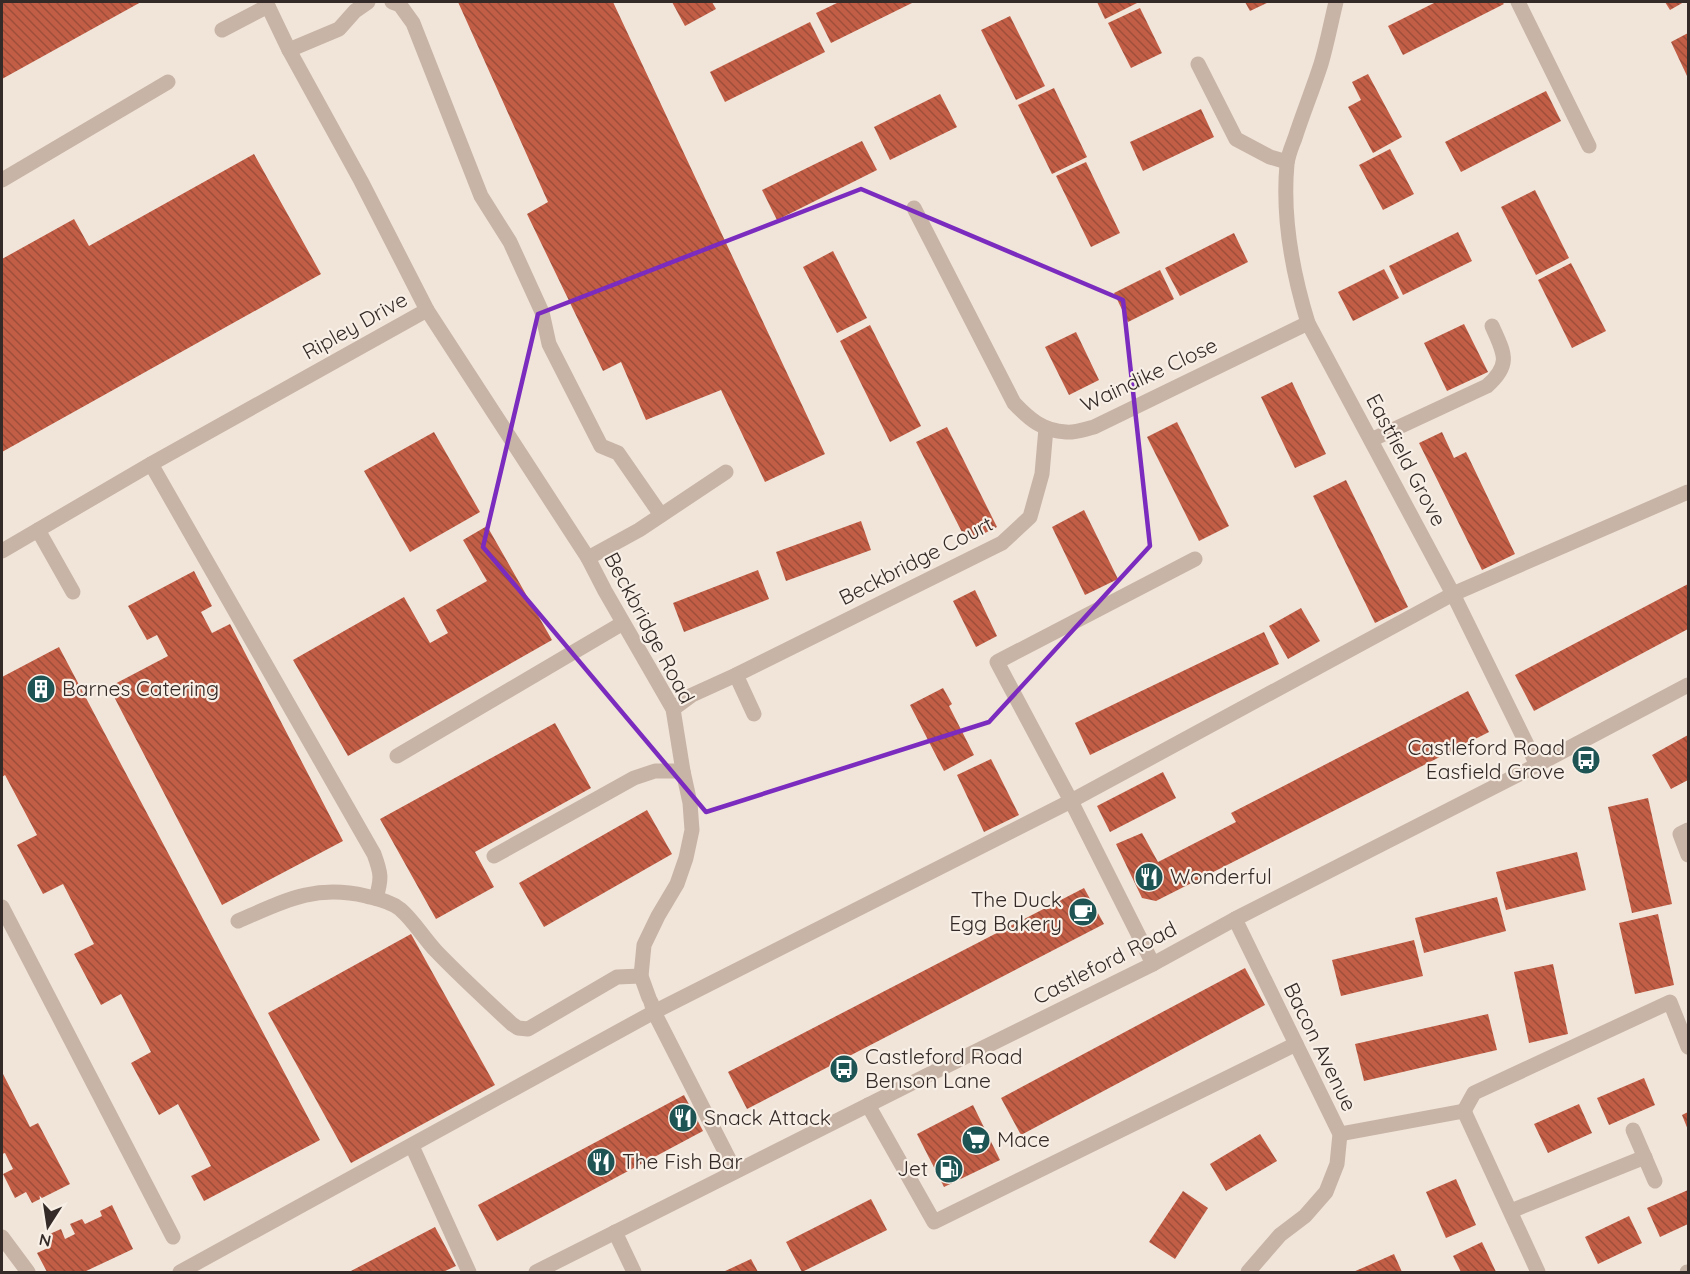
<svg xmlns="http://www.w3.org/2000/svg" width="1690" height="1274" font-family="Quicksand,sans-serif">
<defs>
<pattern id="building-back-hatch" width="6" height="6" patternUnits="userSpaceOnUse" patternTransform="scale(1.5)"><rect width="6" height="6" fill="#c25e46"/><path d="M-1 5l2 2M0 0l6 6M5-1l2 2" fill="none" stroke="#9e4e3a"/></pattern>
</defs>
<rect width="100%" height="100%" fill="#f1e5da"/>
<g fill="url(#building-back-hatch)">
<polygon points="2,2 141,2 2,79"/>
<polygon points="458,2 613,2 825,454 765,482 721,390 646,420 621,362 603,371 527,214 548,202"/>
<polygon points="672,2 712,2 716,9 685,26"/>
<polygon points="839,2 914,2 831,43 816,13"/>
<polygon points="1097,2 1136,2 1137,3 1105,19"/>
<polygon points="1245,2 1269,2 1250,11"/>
<polygon points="1436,2 1502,2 1504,4 1403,55 1388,26"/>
<polygon points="1665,2 1684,2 1670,10"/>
<polygon points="1140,8 1162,53 1131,68 1108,23"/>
<polygon points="1010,16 1045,86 1016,100 981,30"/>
<polygon points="810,22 825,52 725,102 710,72"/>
<polygon points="1688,33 1688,78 1671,42"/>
<polygon points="1368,74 1402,137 1373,153 1348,107 1361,100 1352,82"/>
<polygon points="1054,88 1087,157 1052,174 1018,105"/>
<polygon points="1546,91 1561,121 1461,172 1445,142"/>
<polygon points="940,94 957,127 890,160 874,127"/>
<polygon points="1201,109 1214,137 1143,171 1130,142"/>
<polygon points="862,141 877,170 777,220 762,190"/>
<polygon points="1390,149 1414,194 1383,210 1359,165"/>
<polygon points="254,154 321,274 2,452 2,259 74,219 89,246"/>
<polygon points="1086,162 1120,233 1091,247 1056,176"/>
<polygon points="1535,190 1569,258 1536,275 1501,207"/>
<polygon points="1458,232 1472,261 1403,295 1389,266"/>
<polygon points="1234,233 1248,262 1180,296 1165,268"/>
<polygon points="833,251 867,318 837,333 803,267"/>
<polygon points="1571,263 1606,331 1572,348 1538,280"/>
<polygon points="1384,269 1399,298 1353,321 1338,292"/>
<polygon points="1160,270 1174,299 1128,322 1114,293"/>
<polygon points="1464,324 1488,372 1447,391 1424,343"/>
<polygon points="870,325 921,426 890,442 840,341"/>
<polygon points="1076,332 1099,380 1069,395 1045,347"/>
<polygon points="1292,382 1326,454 1295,468 1261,397"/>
<polygon points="1177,422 1229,526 1199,541 1147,437"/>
<polygon points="947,427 997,527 967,542 916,442"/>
<polygon points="434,432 480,512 410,552 364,471"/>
<polygon points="1442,432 1454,458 1466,452 1515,554 1482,570 1419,443"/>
<polygon points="1346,480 1408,607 1375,623 1313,496"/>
<polygon points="1084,510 1118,579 1085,595 1052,527"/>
<polygon points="861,521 871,550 786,581 776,552"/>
<polygon points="487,526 552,640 348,756 293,660 404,597 430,643 448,633 436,610 487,581 463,540"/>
<polygon points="758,570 769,599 684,632 673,603"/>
<polygon points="194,571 212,606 201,612 212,633 230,624 343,841 222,905 109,687 168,656 157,635 147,640 128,606"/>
<polygon points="1688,584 1688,629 1534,711 1515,675"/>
<polygon points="975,590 997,636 976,647 953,601"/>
<polygon points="1301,608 1320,641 1288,659 1269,626"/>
<polygon points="1264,632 1279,664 1090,755 1075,723"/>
<polygon points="59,647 320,1140 204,1201 191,1176 211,1166 195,1136 178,1104 159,1115 131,1063 151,1052 121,994 101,1005 74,954 94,944 63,884 43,894 17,845 37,835 5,775 2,777 2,677"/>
<polygon points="943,688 952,704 949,706 974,755 944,771 910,705"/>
<polygon points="1468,691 1489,732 1156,901 1142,898 1116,844 1142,833 1158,862 1236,822 1231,813"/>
<polygon points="555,723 591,788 475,852 494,887 436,919 380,819"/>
<polygon points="1688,735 1688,780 1671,789 1652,755"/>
<polygon points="991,759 1019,815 984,832 957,775"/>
<polygon points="1163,772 1176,798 1110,832 1097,806"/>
<polygon points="1648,798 1672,904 1632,913 1608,807"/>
<polygon points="647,810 672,854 544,927 519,883"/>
<polygon points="1577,852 1586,890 1506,910 1496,872"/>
<polygon points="1084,888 1104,924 747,1109 728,1072"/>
<polygon points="1497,897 1506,931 1424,953 1415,918"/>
<polygon points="1658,914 1674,985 1635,994 1619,923"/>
<polygon points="411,934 495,1085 351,1163 268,1013"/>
<polygon points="1414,940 1423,976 1341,996 1332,960"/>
<polygon points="1553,964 1568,1034 1529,1043 1514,972"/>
<polygon points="1245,968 1265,1005 1021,1135 1001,1098"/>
<polygon points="1488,1014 1497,1050 1364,1081 1355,1044"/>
<polygon points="2,1072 30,1127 38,1123 70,1184 32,1203 26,1192 15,1198 3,1174 13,1169 5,1153 2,1154"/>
<polygon points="1644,1078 1655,1105 1609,1125 1597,1098"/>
<polygon points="684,1095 703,1131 497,1241 478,1205"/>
<polygon points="1579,1104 1592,1133 1548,1153 1534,1124"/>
<polygon points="973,1105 1000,1160 944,1187 917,1134"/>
<polygon points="1688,1112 1688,1130 1682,1115"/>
<polygon points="1260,1134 1277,1161 1226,1191 1210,1164"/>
<polygon points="1456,1179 1476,1225 1446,1238 1426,1192"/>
<polygon points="1688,1190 1688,1224 1660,1237 1647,1208"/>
<polygon points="1183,1191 1208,1208 1175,1259 1149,1242"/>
<polygon points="871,1199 887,1230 802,1272 786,1242"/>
<polygon points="112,1205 133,1249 84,1272 47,1272 37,1253 48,1248 43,1237 61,1229 65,1239 75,1234 70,1224 82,1219 85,1224 102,1216 100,1211"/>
<polygon points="1629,1216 1642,1243 1598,1264 1585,1237"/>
<polygon points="435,1227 456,1266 443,1272 349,1272"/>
<polygon points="1482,1242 1496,1272 1461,1272 1453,1256"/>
<polygon points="1394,1254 1402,1272 1353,1272 1367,1266"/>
<polygon points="751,1259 758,1272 723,1272"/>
</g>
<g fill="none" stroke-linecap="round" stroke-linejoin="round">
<g stroke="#c8b4a6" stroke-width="15">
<polyline points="392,2 400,5 413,23 481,196 510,242 542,312 549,344 601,446 618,453 661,515"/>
<polyline points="1518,2 1589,146"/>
<polyline points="222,30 268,6"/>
<polyline points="289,50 339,29 355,11 368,2"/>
<polyline points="2,180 168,82"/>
<path d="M1371,440L1487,386C1512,364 1504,353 1492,326"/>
<path d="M151,464L374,854C381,873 382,878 376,898"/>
<polyline points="38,530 73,592"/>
<polyline points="588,558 639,530 726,472"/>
<polyline points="397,756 623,623"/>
<polyline points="1688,830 1680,834 1688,855"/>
<polyline points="494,856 634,778 655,771 683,771"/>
<polyline points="2,907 173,1237"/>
<path d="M238,921C284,901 314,884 366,896C377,899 390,901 400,909C414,921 423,937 436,951C460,976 486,1000 512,1024L518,1028L528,1029L617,977L641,976"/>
<polyline points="1153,964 1071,801 997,662 1195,559"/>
<polyline points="651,1002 654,1012 735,1171"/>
<polyline points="868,1105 934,1222 1296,1044"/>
<polyline points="1464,1111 1474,1093 1670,1002 1688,1047"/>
<polyline points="412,1146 469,1272"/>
<polyline points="180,1272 654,1012 1071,801 1453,594 1688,492"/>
<polyline points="1687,1272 1688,1272"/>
</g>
<g stroke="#c8b4a6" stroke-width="15">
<path d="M1336,2C1331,22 1327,44 1321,64C1313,89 1303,113 1295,138C1292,146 1288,155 1287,164C1282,218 1292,271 1308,323L1453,594L1537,765"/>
<polyline points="1198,64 1236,139 1270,157 1287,162"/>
<path d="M914,208L1014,403C1029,419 1043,431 1066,432C1075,433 1085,429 1094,427L1308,323"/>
<polyline points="427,310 588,558 605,591 673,709 683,771 690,803 692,830 686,858 677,884 658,916 644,945 641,976 649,998"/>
<polyline points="2,551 151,464 427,310 361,181 289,50 266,2"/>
<polyline points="736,675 754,714"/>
<polyline points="673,709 692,695 736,675 1002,543 1030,517 1042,474 1046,428"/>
<polyline points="1235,919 1340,1134 1337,1164 1326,1192 1305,1216 1280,1235 1248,1272"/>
<polyline points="1633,1130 1655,1181"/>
<polyline points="1340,1134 1464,1111 1538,1272"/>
<polyline points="1511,1211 1645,1157"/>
<polyline points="615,1232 634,1272"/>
<polyline points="2,1237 28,1272"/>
</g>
<polyline stroke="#c8b4a6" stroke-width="15" points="536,1272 926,1076 1153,964 1235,919 1537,765 1688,685"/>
</g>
<path fill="none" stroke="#7b2cbf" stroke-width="4.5" stroke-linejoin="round" d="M861,189L1123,300L1150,546L989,722L706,812L483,547L538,314Z"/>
<defs>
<g id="building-disc" transform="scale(1.5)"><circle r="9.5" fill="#1e5454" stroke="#f8efe6"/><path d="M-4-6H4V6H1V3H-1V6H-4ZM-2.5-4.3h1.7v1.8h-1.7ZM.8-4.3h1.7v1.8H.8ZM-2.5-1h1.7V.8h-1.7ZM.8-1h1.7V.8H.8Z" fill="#fff"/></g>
<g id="bus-disc" transform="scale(1.5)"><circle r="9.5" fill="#1e5454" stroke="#f8efe6"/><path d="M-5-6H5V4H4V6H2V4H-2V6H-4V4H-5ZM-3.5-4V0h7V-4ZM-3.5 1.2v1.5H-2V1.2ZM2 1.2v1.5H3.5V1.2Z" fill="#fff"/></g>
<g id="restaurant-disc" transform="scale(1.5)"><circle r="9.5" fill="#1e5454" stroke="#f8efe6"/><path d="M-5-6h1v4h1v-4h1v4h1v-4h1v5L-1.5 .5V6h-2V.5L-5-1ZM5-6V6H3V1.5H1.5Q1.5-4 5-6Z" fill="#fff"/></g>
<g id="cafe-disc" transform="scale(1.5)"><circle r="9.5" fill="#1e5454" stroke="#f8efe6"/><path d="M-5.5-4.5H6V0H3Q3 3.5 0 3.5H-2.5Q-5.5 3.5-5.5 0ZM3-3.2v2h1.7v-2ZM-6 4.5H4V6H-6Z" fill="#fff"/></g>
<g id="supermarket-disc" transform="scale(1.5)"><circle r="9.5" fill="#1e5454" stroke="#f8efe6"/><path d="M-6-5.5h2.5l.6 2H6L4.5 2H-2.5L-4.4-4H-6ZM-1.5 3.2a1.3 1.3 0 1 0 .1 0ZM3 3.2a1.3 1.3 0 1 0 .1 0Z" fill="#fff"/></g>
<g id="fuel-disc" transform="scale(1.5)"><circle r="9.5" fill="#1e5454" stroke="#f8efe6"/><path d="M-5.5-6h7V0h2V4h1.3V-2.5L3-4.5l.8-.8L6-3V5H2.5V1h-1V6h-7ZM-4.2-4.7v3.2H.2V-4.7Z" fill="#fff"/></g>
</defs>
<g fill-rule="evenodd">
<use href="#building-disc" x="41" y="689"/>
<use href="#bus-disc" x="1586" y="760"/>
<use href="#restaurant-disc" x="1149" y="877"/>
<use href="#cafe-disc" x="1083" y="912"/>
<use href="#bus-disc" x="844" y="1069"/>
<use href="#restaurant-disc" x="683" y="1118"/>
<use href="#supermarket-disc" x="976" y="1140"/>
<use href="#restaurant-disc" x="601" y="1162"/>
<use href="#fuel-disc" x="949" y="1169"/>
</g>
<g text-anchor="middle" stroke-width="4.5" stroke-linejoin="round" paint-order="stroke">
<g font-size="21" fill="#342a27" stroke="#f8efe6">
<text transform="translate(355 326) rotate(-29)" y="7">Ripley Drive</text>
<text transform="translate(1149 375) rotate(-25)" y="7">Waindike Close</text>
<text transform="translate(1406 460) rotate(62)" y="7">Eastfield Grove</text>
<text transform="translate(916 561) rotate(-27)" y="7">Beckbridge Court</text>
<text transform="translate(649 628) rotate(62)" y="7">Beckbridge Road</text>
<text transform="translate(1105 963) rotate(-27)" y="7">Castleford Road</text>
<text transform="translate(1320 1047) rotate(64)" y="7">Bacon Avenue</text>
</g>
<g font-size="21" fill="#342a27" stroke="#f8efe6" text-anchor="start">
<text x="62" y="696">Barnes Catering</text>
<text x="1565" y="755" text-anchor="end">Castleford Road<tspan x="1565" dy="24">Easfield Grove</tspan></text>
<text x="1170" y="884">Wonderful</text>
<text x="1062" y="907" text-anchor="end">The Duck<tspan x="1062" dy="24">Egg Bakery</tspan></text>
<text x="865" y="1064">Castleford Road<tspan x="865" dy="24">Benson Lane</tspan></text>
<text x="704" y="1125">Snack Attack</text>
<text x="997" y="1147">Mace</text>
<text x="622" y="1169">The Fish Bar</text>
<text x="928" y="1176" text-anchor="end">Jet</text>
</g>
</g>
<rect width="1690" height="1274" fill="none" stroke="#342a27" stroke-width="6"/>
<g transform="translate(48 1226) rotate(192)" stroke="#f8efe6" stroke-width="4.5" paint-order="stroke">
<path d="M0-4.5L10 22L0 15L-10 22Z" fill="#342a27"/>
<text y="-9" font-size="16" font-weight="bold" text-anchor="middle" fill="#342a27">N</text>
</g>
</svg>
